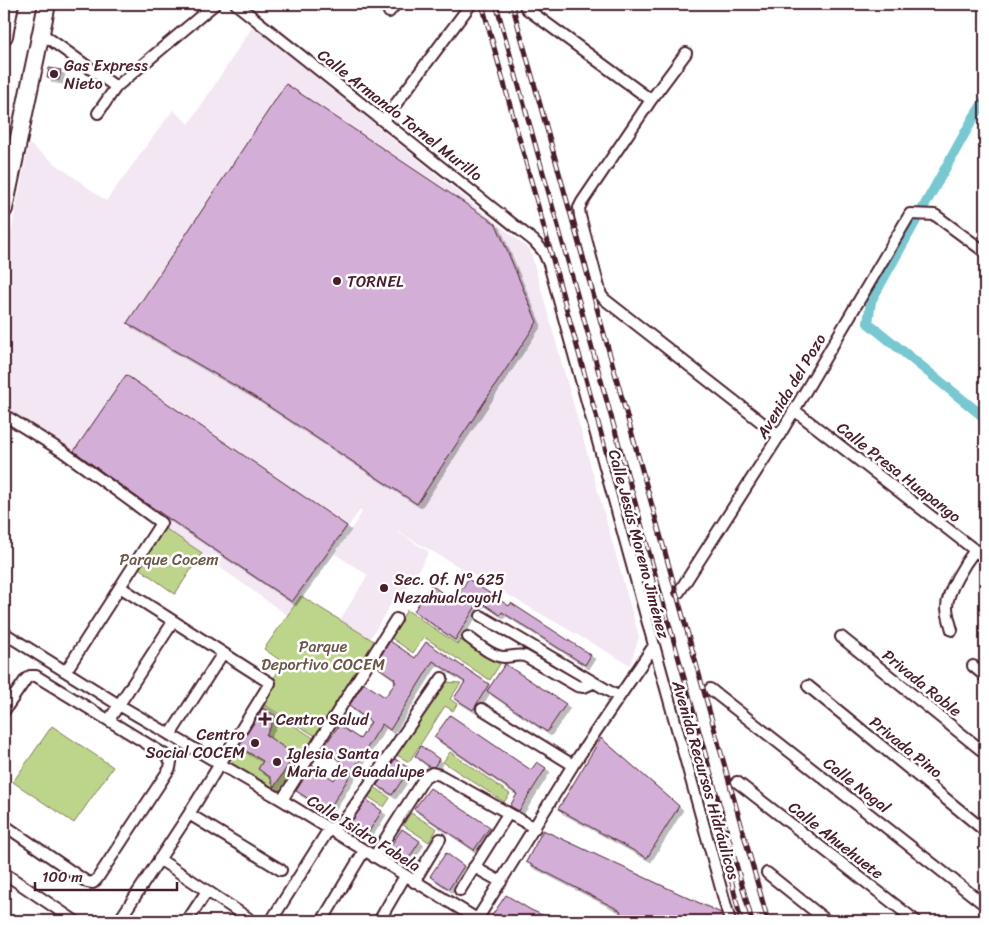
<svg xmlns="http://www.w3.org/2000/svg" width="989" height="925" viewBox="0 0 989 925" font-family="Sriracha,sans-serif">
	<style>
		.built { fill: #f2e7f3 }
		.green { fill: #bdd58b; stroke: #847a5b }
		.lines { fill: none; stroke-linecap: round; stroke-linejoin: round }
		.canal { stroke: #77c8d0; stroke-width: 10 }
		.building { fill: #d3aed7; stroke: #4a1f2b; filter: url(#shadow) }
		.street-casing { stroke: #4a1f2b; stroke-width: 14 }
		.primary-casing { stroke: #4a1f2b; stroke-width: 20 }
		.street { stroke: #fff; stroke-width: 10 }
		.primary { stroke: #fff; stroke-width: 16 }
		.rail-casing { stroke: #4a1f2b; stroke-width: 5 }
		.rail { stroke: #fff; stroke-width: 3; stroke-dasharray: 9; stroke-linecap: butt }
		.poi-dot { fill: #4a1f2b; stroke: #fff; stroke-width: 2 }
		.labels { text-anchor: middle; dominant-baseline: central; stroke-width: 5; stroke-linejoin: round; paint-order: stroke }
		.poi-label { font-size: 16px; fill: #4a1f2b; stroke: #fff; text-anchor: start }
		.street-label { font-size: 16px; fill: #4a1f2b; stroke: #fff }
		.park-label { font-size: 16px; fill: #6c5648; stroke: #fff }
	</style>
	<defs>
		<filter id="shadow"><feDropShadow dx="4" dy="4" stdDeviation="0" flood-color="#0004"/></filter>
	</defs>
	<rect width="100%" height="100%" fill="#fff"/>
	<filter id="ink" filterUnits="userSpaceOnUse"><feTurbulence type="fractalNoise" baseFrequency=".02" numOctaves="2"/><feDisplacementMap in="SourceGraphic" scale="10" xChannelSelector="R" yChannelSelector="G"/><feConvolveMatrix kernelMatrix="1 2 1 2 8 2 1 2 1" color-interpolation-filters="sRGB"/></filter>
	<g filter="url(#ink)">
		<path class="built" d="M253,26L530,250L639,637L630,665L390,527L429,552L398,604L392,602L370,639L340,620L368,575L335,554L362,512L360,510L287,615L71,462L4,422V269L29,144L106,201L173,110L189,124Z"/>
		<path class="green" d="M163,527L202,553L175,594L136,566Z
			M301,596L377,643L317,737L258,701L284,663L264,649Z
			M407,610L457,644L461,640L500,664L490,680L424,637L413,653L390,637Z
			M445,682L461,683L450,699L457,704L453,711L445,706L409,762L397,755Z
			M258,702L315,739L276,799L217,764Z
			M52,726L113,767L74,823L13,782Z
			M450,752L510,794L504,802L443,762Z
			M373,786L390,798L384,807L367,796Z
			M411,813L437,829L429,842L403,825Z"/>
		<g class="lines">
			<path class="canal" d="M985,100L974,117L871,301L868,323L985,418"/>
		</g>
		<path class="building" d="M49,68L61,70L59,80L47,78Z
			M286,84L496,224L537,322L417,504L253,396L127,323Z
			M126,375L347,526L292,602L134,495L74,451Z
			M468,579L509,606L511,603L591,655L585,665L502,612L500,615L481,602L476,606L455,640L414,611L431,585L454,601Z
			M390,641L415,658L426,642L489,684L473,710L454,698L465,682L433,661L390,730L382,724L328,811L296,791L312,765L334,780L344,764L323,748L339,725L360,739L371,722L349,706L364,683L385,697L396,682L394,681L395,679L375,665Z
			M505,664L566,704L547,732L487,691Z
			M263,708L276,716L266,735L295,755L274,787L270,777L258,769L263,761L239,747Z
			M450,715L531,770L537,762L546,768L519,811L510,806L517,794L434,737Z
			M601,738L679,806L647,858L558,809Z
			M421,746L439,759L434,767H430L415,756Z
			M395,759L410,769L392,795L377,785Z
			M430,788L490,827L474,850L414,809Z
			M367,800L382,811L366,836L348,824Z
			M402,829L420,841L405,864L387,851Z
			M543,830L721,913L723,921H616L621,911L526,862Z
			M446,853L464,866L449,889L430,876Z
			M506,895L531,910L556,921H488Z"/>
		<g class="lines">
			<defs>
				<path id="street" d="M236,4L534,241L543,251L549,264L730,921
					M524,4L527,9L651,100
					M389,12L396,4
					M41,33L116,87
					M686,53L651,100L582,202L579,208L580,216L601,295L604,299L779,436
					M98,113L116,87L215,4
					M383,121L471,4
					M794,410L985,558
					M4,415L62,451L161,523L66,671
					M679,592L779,436L910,214L935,215L985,252
					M481,616L619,697
					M952,630C950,623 947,614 947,607C947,591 965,563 975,550
					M4,633L119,705L282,800L477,919
					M468,637C478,644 492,657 504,657C512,657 517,654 525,656L577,686L584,687L593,683
					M841,637L985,753
					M973,666L985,676
					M808,686L985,831
					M710,689L985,905
					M482,709L573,765
					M4,711L26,679L30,676H36L167,756L171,762L170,768L97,879L93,883L87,882L4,825
					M109,720L173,622
					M170,735L223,653
					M737,782L916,921
					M282,800L396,619
					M189,814L281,870
					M374,857L425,777L432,773L440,775L535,828
					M159,859L248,918
					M474,867L501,882
					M4,873L75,921
					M767,873L827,921
					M414,882L440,839
					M460,890L508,814
					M119,921L189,814L270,683L120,587
					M187,921L207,891
					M271,921L329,829L338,825L349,814L442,678
					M322,921L364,851
					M379,921L405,876
					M476,921L573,765L653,647"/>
				<path id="primary" d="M4,36L10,4
					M4,209L47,4"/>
			</defs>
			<use href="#street" class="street-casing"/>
			<use href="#primary" class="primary-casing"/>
			<use href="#street" class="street"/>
			<use href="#primary" class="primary"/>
			<defs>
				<path id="rail" d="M482,4L632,545
					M496,4L752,921
					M512,4L768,921
					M719,828L741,921"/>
			</defs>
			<use href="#rail" class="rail-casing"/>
			<use href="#rail" class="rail"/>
		</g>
	</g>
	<g class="poi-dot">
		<circle cx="54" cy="74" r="5"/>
		<circle cx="337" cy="281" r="5"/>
		<circle cx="384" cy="588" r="5"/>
		<path d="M262.5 711.5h5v5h5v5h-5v5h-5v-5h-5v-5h5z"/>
		<circle cx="255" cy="743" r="5"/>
		<circle cx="277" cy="762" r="5"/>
	</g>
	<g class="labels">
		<g class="poi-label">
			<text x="64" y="65">Gas Express<tspan x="64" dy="18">Nieto</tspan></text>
			<text x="347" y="281">TORNEL</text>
			<text x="394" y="579">Sec. Of. N° 625<tspan x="394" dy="18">Nezahualcoyotl</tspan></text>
			<text x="276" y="719">Centro Salud</text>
			<text x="245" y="734" text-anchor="end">Centro<tspan x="245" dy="18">Social COCEM</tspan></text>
			<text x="287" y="753">Iglesia Santa<tspan x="287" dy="18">Maria de Guadalupe</tspan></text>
		</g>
		<g class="street-label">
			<text transform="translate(400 115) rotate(38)">Calle Armando Tornel Murillo</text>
			<text transform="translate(791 386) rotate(-59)">Avenida del Pozo</text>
			<text transform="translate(899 472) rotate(38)">Calle Presa Huapango</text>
			<text transform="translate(639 544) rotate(75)">Calle Jesús Moreno Jiménez</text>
			<text transform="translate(922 683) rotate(39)">Privada Roble</text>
			<text transform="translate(906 747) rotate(39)">Privada Pino</text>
			<text transform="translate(706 780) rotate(74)">Avenida Recursos Hidráulicos</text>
			<text transform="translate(857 785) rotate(38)">Calle Nogal</text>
			<text transform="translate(364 833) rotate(32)">Calle Isidro Fabela</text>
			<text transform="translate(836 840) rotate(38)">Calle Ahuehuete</text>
		</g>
		<g class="park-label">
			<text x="169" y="559">Parque Cocem</text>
			<text x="323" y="646">Parque<tspan x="323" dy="18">Deportivo COCEM</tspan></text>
		</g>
	</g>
	<rect width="989" height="925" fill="none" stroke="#fff" stroke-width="20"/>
	<rect x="10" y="10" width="969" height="905" fill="none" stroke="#4a1f2b" stroke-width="2" filter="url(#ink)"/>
	<path d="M35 882v8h142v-8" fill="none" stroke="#4a1f2b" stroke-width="2.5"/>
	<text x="42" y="882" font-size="15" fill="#4a1f2b" stroke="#ffffff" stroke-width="4" paint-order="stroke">100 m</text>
</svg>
